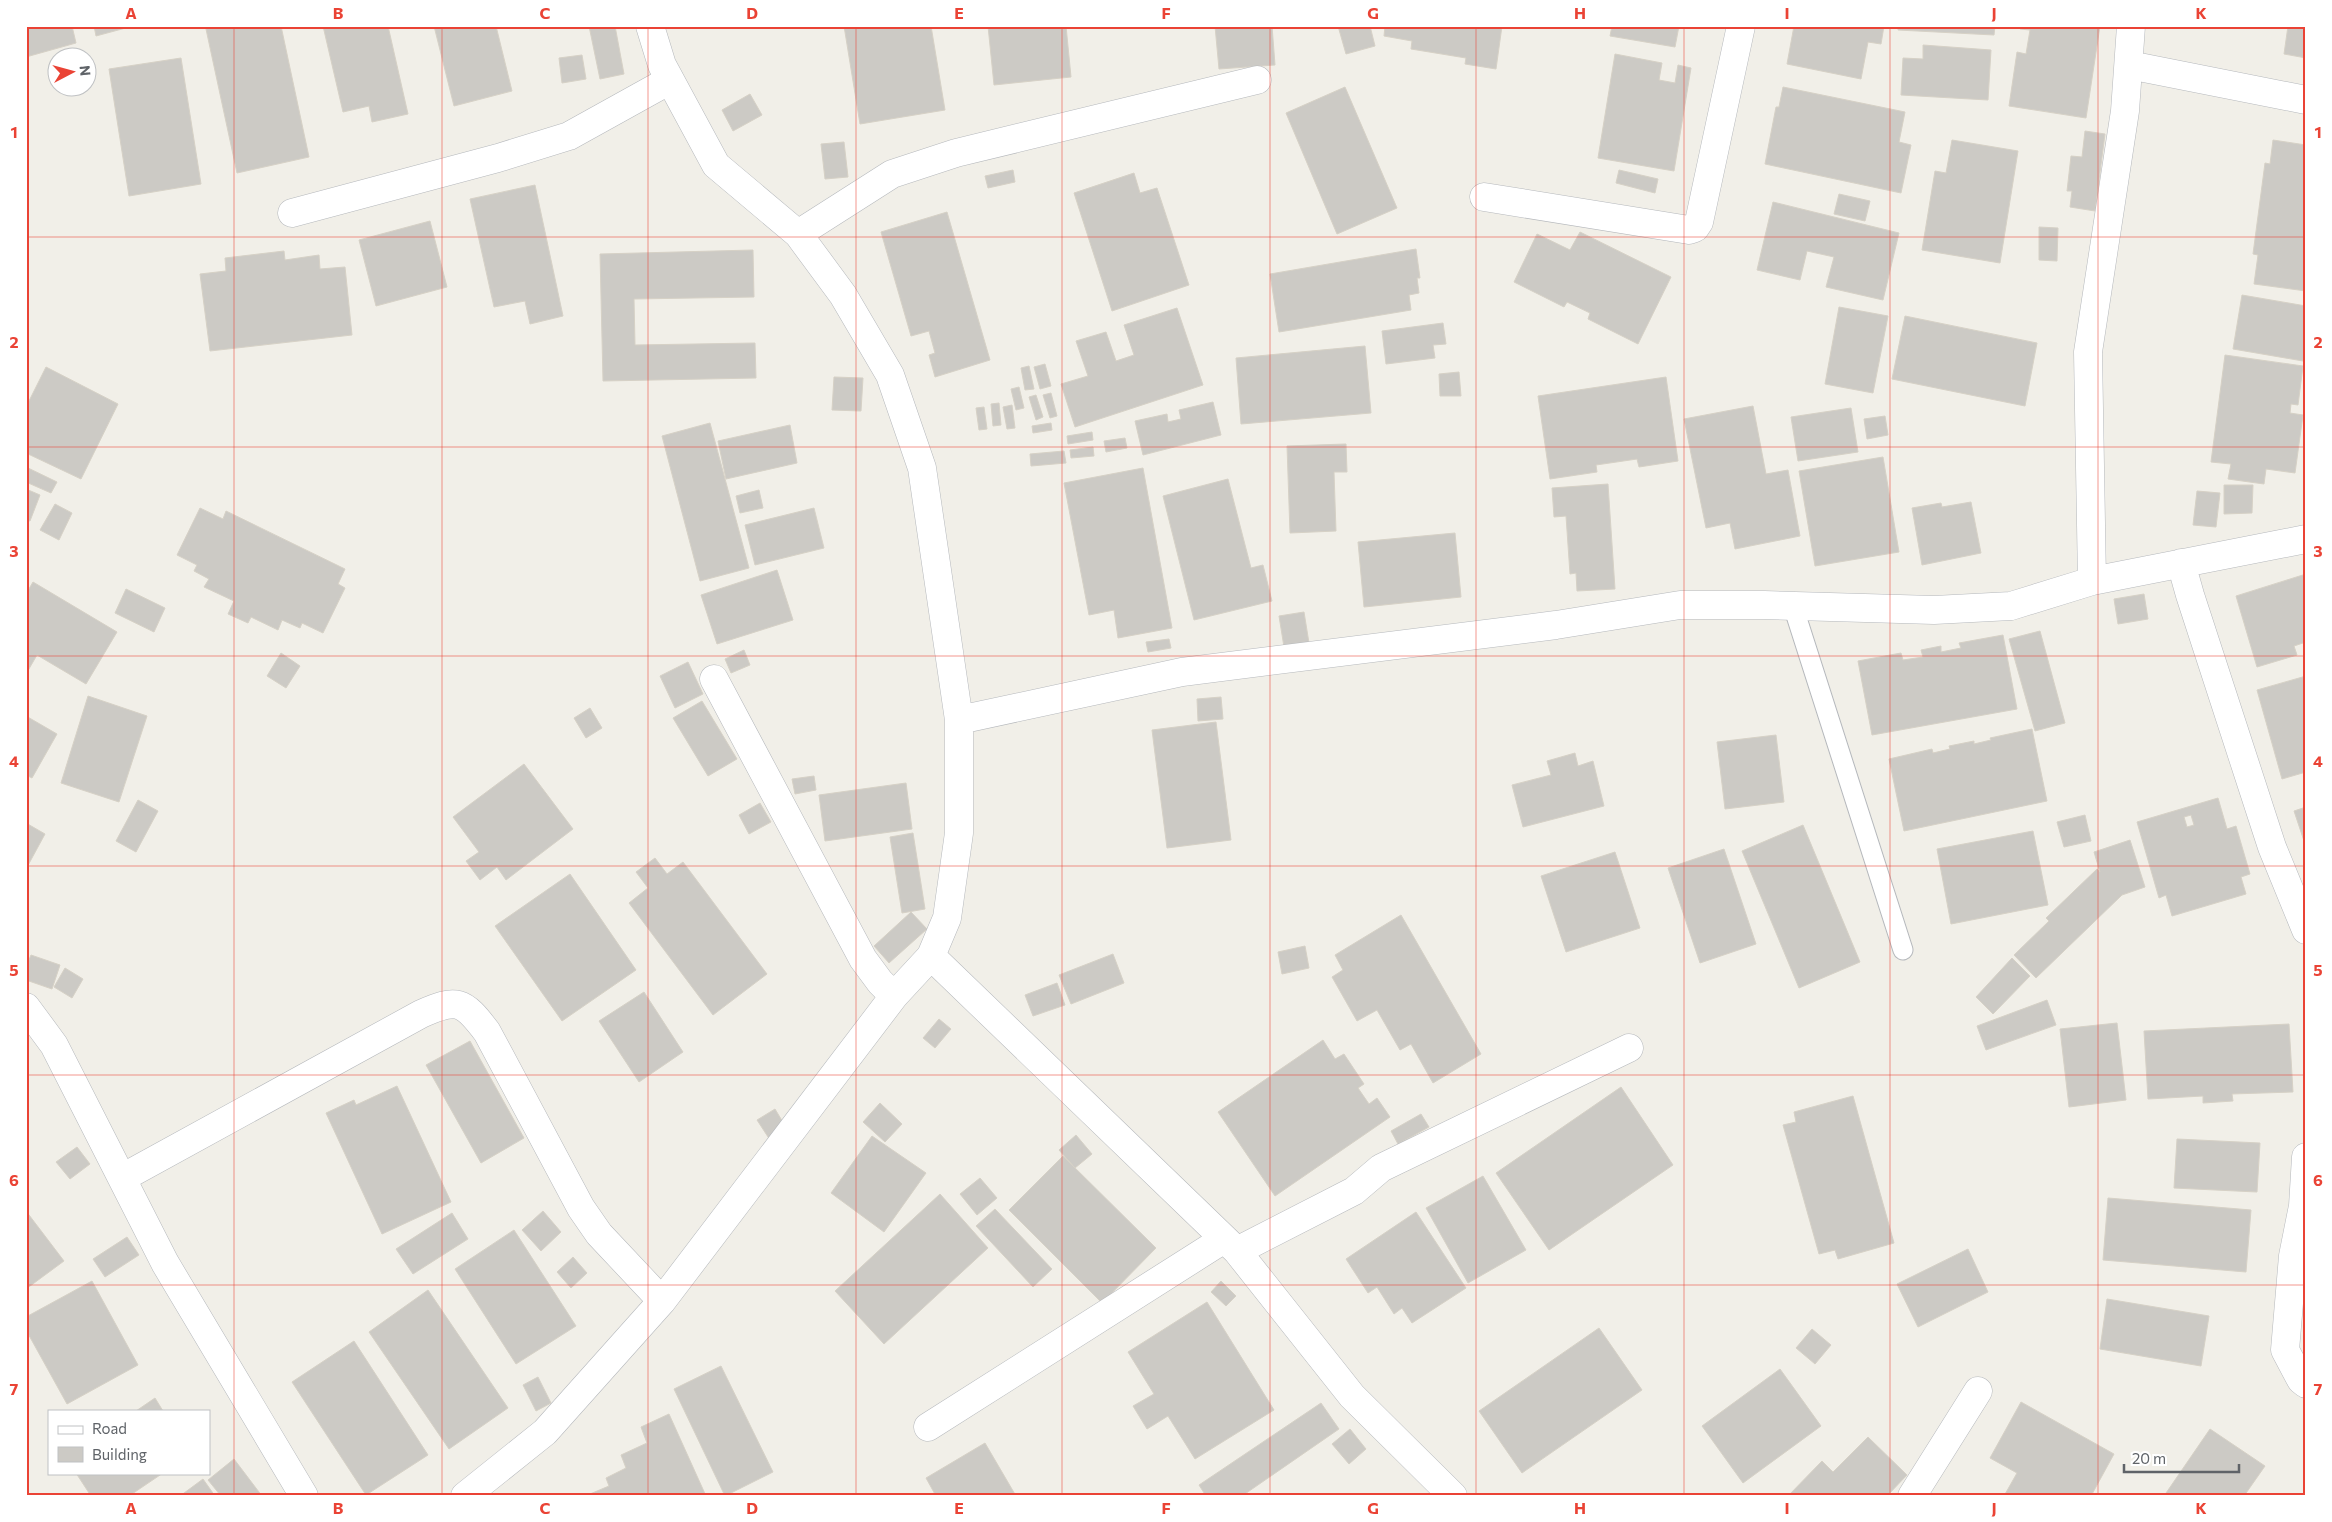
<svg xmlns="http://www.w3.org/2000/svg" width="2332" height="1522" viewBox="0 0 2332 1522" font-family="Commissioner,sans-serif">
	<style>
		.building { fill: #cccac5; stroke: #d6d1c6; fill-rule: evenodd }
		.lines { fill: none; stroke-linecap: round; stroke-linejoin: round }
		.service-casing { stroke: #b5b8bc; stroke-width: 21 }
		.minor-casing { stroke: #b5b8bc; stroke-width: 29 }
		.service { stroke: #fff; stroke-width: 19 }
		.minor { stroke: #fff; stroke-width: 28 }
		.grid { fill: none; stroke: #ea4335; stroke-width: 1; stroke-opacity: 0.55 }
		.neatline { fill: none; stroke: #ea4335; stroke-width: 2 }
		.grid-label { font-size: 16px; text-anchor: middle; font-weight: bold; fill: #ea4335 }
	</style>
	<rect width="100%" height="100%" fill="#f1efe8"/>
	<path class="building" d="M26,26H72L76,43L26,57Z
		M94,26H133L96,36Z
		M217,26H281L309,157L237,173L206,29Z
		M323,26H388L408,114L372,122L369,106L343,112Z
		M434,26H496L512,91L454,106Z
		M589,26H615L624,74L600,79Z
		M844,26H931L945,110L860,124Z
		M988,26H1066L1071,77L994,85Z
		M1215,26H1272L1275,65L1219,69Z
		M1338,26H1370L1375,46L1346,54Z
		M1385,26H1502L1496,69L1465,64L1466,58L1411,49L1412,41L1384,36Z
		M1612,26H1679L1675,47L1610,36Z
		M1794,26H1884L1881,44L1868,42L1861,79L1787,64Z
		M1898,26H1995L1994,35L1898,30Z
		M2021,26H2100L2086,118L2009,106L2017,52L2026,54L2030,30L2020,29Z
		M2288,26H2306V58L2284,54Z
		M1923,45L1991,50L1988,100L1901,95L1903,58L1923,59Z
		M1615,54L1662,63L1659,80L1675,83L1678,65L1691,68L1674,171L1598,158Z
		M582,55L586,79L562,83L559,58Z
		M181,58L201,184L129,196L109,69Z
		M1345,87L1397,208L1337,234L1286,113Z
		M1783,87L1905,112L1899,142L1911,145L1901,193L1765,164L1776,107H1779Z
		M750,94L762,115L733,131L722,110Z
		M2085,131L2105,134L2095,211L2070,207L2072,191H2067L2071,156L2082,157Z
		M1952,140L2018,151L2000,263L1922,250L1935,171L1946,173Z
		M2273,140L2306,145V291L2254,284L2258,255L2253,254L2265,163L2270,164Z
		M844,142L848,177L825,179L821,144Z
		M1013,170L1015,182L988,188L985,176Z
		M1619,170L1658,179L1655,193L1616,183Z
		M1134,173L1140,193L1157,188L1189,285L1112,311L1074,193Z
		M535,185L563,316L530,324L525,301L494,307L470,199Z
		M1839,194L1870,201L1865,221L1834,214Z
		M1773,202L1899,233L1883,300L1826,287L1834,257L1807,251L1800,280L1757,270Z
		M947,212L990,360L935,377L929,355L935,353L929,331L911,336L881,232Z
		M430,221L447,287L376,306L359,240Z
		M2039,227L2058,228L2057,261L2039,260Z
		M1580,232L1671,277L1638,344L1588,319L1590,313L1567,302L1564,307L1514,282L1537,234L1570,250Z
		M1416,249L1420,278H1417L1419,293L1409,295L1411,310L1279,332L1270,274Z
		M753,250L754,297L634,299L635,345L755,343L756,378L603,381L600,254Z
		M284,251L285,260L319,255L320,269L345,267L352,335L210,351L200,274L226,271L225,258Z
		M2242,295L2306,306V342L2303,361L2233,349Z
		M1839,307L1888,316L1873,393L1825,384Z
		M1177,308L1203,385L1075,427L1061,384L1088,376L1076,341L1106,332L1116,361L1134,355L1124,325Z
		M1905,316L2037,343L2025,406L1892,379Z
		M1443,323L1446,344L1433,345L1435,358L1386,364L1382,331Z
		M1365,346L1371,413L1241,424L1236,358Z
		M2225,355L2303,366L2298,405L2291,404L2290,413L2303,415L2295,473L2266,469L2264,484L2228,479L2231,464L2211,462Z
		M1045,364L1051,386L1040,389L1034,367Z
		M1029,366L1034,389L1025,390L1021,368Z
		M46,367L118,404L81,479L26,453V407Z
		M1459,372L1461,396H1440L1439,374Z
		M834,377L863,378L861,411L832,410Z
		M1666,377L1678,461L1639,467L1637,459L1596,465L1597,472L1550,479L1538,396Z
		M1019,387L1024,408L1016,410L1011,389Z
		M1051,393L1057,416L1050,418L1043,395Z
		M1036,395L1043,417L1036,420L1029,397Z
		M1213,402L1221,435L1143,455L1135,421L1167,414L1168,422L1181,419L1179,410Z
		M999,403L1001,425L993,426L991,404Z
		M1012,405L1015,428L1007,429L1003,407Z
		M1753,406L1766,474L1788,470L1800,536L1735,549L1730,523L1706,528L1684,419Z
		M984,407L987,429L979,430L976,408Z
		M1851,408L1858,452L1798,461L1791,417Z
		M1885,416L1888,435L1867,439L1864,419Z
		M710,423L749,568L700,581L662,436Z
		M1051,423L1052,430L1033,433L1032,426Z
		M790,425L797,463L726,479L718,441Z
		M1092,432L1093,440L1068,444L1067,436Z
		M1125,438L1127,448L1106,452L1104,441Z
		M1346,444L1347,472H1334L1336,531L1290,533L1287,446Z
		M1093,447L1094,456L1071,458L1070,450Z
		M1064,451L1066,463L1031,466L1030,454Z
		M1883,457L1899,552L1815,566L1799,471Z
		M26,467L57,482L51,493L26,482Z
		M1143,468L1172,628L1118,638L1114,610L1089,615L1064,483Z
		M1228,479L1251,568L1263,565L1272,601L1194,620L1163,496Z
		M1608,484L1615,589L1577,591L1576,573L1570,574L1566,516L1554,517L1552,488Z
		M2224,485H2253L2252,513L2224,514Z
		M26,489L40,495L30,521L26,520Z
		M759,490L763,508L740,513L736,496Z
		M2197,491L2220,493L2216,527L2193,525Z
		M1971,502L1981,553L1922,565L1912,508L1941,503L1942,507Z
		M55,504L72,513L59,540L40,530Z
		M200,508L223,519L226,511L345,569L338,584L345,588L323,633L302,623L300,628L282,620L278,630L251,617L248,623L228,614L234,601L204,587L209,579L194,571L197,565L177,555Z
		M814,508L824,548L755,565L745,525Z
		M1455,533L1461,597L1364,607L1358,542Z
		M777,570L793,620L717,644L701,595Z
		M2306,574V642L2294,646L2297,655L2257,667L2236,596Z
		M33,582L117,632L86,684L37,655L26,674V594Z
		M126,589L165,608L154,632L115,613Z
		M2144,594L2148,619L2118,624L2114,599Z
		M1304,612L1309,643L1284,647L1279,616Z
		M2040,631L2065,723L2035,731L2009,639Z
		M2003,635L2017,709L1872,735L1858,661L1901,653L1903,660L1923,657L1921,650L1941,646V652L1961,648L1959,643Z
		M1169,639L1171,648L1148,652L1146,642Z
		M744,650L750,665L731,673L725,659Z
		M281,653L300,666L286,688L267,676Z
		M688,662L703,694L675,708L660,676Z
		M2306,676V772L2282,779L2257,690Z
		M88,696L147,716L119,802L61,783Z
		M1221,697L1223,719L1198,721L1197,699Z
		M702,701L737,759L708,776L673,718Z
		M590,708L602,728L586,738L574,718Z
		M26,716L57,734L32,778L26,775Z
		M1216,722L1231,840L1167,848L1152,730Z
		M2032,729L2047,801L1904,831L1889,759L1932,749L1933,753L1950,749L1949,746L1974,741V744L1991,740L1990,738Z
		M1776,735L1784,802L1725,809L1717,742Z
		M1575,753L1578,766L1593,761L1604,806L1523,827L1512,785L1551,775L1547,761Z
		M524,764L573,829L506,880L497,867L480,880L466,861L479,852L453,817Z
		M814,776L816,790L795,794L792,779Z
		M906,783L912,829L825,841L819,795Z
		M2218,798L2227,829L2236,826L2250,874L2241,877L2246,894L2172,916L2166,895L2159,898L2137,822ZM2191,815L2194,825L2187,827L2184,817Z
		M138,800L158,811L136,852L116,841Z
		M760,803L771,822L749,834L739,815Z
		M2306,807V847L2294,811Z
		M2085,815L2091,841L2064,847L2057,822Z
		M26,823L45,834L26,869Z
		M1803,825L1860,962L1799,988L1742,851Z
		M2033,831L2048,905L1951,924L1937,849Z
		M913,833L925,909L902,913L890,837Z
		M2130,840L2145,887L2122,895L2036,978L2014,955L2049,921L2046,918L2097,869L2100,872L2094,852Z
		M1724,849L1756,944L1700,963L1668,868Z
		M1615,852L1640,928L1566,952L1541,876Z
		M655,858L667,874L683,862L767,974L713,1015L629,903L648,888L636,872Z
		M570,874L636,970L562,1021L495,926Z
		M911,912L927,929L889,963L874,946Z
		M1401,915L1481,1054L1433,1083L1411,1044L1400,1050L1377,1010L1357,1021L1332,977L1343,970L1335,955Z
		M1305,946L1309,968L1282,974L1278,952Z
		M1113,954L1124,983L1071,1004L1059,975Z
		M31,955L60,965L52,989L26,980V967Z
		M2012,958L2030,976L1993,1014L1976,997Z
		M65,968L83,979L72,998L54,987Z
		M1057,983L1065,1005L1033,1016L1025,995Z
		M644,992L683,1052L639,1082L599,1021Z
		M2047,1000L2056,1025L1986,1050L1977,1026Z
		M939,1019L951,1029L935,1048L923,1038Z
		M2117,1023L2126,1100L2069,1107L2060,1029Z
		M2289,1024L2293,1092L2232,1094L2233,1101L2203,1103V1096L2148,1099L2144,1031Z
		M1323,1040L1335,1059L1344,1054L1364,1084L1358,1088L1369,1104L1377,1098L1390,1117L1275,1196L1218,1112Z
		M470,1041L524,1138L481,1163L426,1065Z
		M397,1086L451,1202L382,1234L326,1113L354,1100L356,1105Z
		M1621,1087L1673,1165L1549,1250L1496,1173Z
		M1853,1096L1894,1243L1838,1259L1835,1250L1819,1254L1783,1125L1796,1122L1794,1112Z
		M880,1103L902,1124L885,1142L863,1122Z
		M775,1109L787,1129L770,1140L757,1120Z
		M1421,1114L1429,1127L1398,1144L1391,1131Z
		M1076,1135L1092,1154L1075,1168L1059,1150Z
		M872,1136L926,1173L884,1232L831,1193Z
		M2177,1139L2260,1143L2257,1192L2174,1188Z
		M77,1147L90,1164L70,1179L56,1162Z
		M1063,1156L1156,1248L1102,1303L1009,1210Z
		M1483,1176L1526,1250L1468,1283L1426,1208Z
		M980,1178L997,1198L977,1215L960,1194Z
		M940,1194L988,1248L884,1344L835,1291Z
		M2108,1198L2251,1210L2246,1272L2103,1260Z
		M995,1209L1052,1269L1033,1287L976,1226Z
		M26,1211L64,1261L26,1289Z
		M543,1211L561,1232L541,1251L522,1230Z
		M1416,1212L1466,1288L1412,1323L1402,1308L1394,1314L1377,1287L1368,1293L1346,1259Z
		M452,1213L468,1239L413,1274L396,1249Z
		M514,1230L576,1326L516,1364L455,1269Z
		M127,1237L139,1255L105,1277L93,1259Z
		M1968,1249L1988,1292L1918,1327L1897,1284Z
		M573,1257L587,1273L571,1288L557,1272Z
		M92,1281L138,1365L67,1404L26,1330V1317Z
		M1221,1281L1236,1296L1226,1306L1211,1292Z
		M428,1290L508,1408L449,1449L369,1332Z
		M2107,1299L2209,1316L2201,1366L2100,1349Z
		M1207,1302L1274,1410L1195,1459L1168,1416L1147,1429L1133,1406L1154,1394L1128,1352Z
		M1599,1328L1642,1390L1522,1473L1479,1411Z
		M1812,1329L1831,1345L1815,1364L1796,1348Z
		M354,1341L428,1455L366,1495L292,1382Z
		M721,1366L773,1472L725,1496L674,1389Z
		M1780,1369L1821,1426L1743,1483L1702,1426Z
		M538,1377L551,1403L536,1411L523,1385Z
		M155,1398L163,1411H136Z
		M2021,1402L2114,1454L2091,1496H2004L2017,1473L1990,1458Z
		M1321,1403L1339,1429L1242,1496H1206L1199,1485Z
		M669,1414L706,1496H591L590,1494L609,1486L606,1478L626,1468L621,1455L647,1443L641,1427Z
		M1350,1429L1366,1449L1349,1464L1332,1444Z
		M2210,1429L2265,1466L2244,1496H2164Z
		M1868,1437L1907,1475L1887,1496H1788L1822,1461L1833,1472Z
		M985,1443L1016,1496H936L926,1478Z
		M234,1459L262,1496H221L208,1480Z
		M76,1473H163L129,1496H91Z
		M203,1479L215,1496H180Z"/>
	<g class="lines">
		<defs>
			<path id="service" d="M1793,606L1903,950"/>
			<path id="minor" d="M2129,65L2306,100
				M1484,197L1689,230L1695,228L1699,222L1741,26
				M292,213L498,158L569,136L670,80
				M798,234L892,174L956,153L1257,80
				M2181,563L2190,595L2272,847L2306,930
				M2092,581L2088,352L2125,111L2131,26
				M714,679L863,959L880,982L894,996
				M959,720L1182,672L1556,625L1680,605H1764L1934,610L2011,606L2092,581L2306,539
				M931,956L1237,1251L1352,1396L1453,1496
				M26,1007L54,1045L165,1263L304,1496
				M2306,1157L2303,1206L2293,1256L2285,1350L2301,1380L2306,1384
				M122,1178L421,1014C457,998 463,1000 487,1032L581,1208L599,1234L662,1301
				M1237,1251L1354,1191L1381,1168L1629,1048
				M928,1427L1224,1239
				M465,1496L545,1432L662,1301L894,996L931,956L947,918L959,833V720L922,468L890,375L843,295L798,234L716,165L662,65L650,26
				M1912,1496L1978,1391"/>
		</defs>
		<use href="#service" class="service-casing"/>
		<use href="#minor" class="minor-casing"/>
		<use href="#service" class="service"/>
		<use href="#minor" class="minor"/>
	</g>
	<path class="grid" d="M234,26V1496M442,26V1496M648,26V1496M856,26V1496M1062,26V1496M1270,26V1496M1476,26V1496M1684,26V1496M1890,26V1496M2098,26V1496M26,237H2306M26,447H2306M26,656H2306M26,866H2306M26,1075H2306M26,1285H2306"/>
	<rect width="2332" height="1522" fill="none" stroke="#ffffff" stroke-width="55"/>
	<rect x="48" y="1410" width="162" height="65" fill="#ffffff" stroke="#bfc1c3"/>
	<rect x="58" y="1426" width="25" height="8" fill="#ffffff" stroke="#bfc1c3"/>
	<text x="92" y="1434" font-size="15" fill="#5f6368">Road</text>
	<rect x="58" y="1447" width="25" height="15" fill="#cccac5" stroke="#bfc1c3"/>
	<text x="92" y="1460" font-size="15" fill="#5f6368">Building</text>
	<g transform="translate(72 72) rotate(84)"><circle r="24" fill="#ffffff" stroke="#bfc1c3"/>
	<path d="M0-4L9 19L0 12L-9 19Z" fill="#ea4335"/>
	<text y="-8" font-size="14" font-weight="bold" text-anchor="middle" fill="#5f6368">N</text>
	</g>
	<path d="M2124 1464v8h115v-8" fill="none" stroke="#5f6368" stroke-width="2.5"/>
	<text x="2132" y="1464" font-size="15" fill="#5f6368" stroke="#ffffff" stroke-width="4" paint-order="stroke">20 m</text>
	<rect x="28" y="28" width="2276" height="1466" class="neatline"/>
	<g class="grid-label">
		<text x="131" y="19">A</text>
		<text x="338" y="19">B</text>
		<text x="545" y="19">C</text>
		<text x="752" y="19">D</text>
		<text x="959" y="19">E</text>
		<text x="1166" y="19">F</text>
		<text x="1373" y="19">G</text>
		<text x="1580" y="19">H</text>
		<text x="1787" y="19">I</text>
		<text x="1994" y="19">J</text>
		<text x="2201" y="19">K</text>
		<text x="14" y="138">1</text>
		<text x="2318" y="138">1</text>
		<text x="14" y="348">2</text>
		<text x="2318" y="348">2</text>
		<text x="14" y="557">3</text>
		<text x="2318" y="557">3</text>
		<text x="14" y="767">4</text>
		<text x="2318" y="767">4</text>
		<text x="14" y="976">5</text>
		<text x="2318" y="976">5</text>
		<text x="14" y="1186">6</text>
		<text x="2318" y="1186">6</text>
		<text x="14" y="1395">7</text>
		<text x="2318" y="1395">7</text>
		<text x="131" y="1514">A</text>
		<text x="338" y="1514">B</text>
		<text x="545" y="1514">C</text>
		<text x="752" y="1514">D</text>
		<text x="959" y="1514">E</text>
		<text x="1166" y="1514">F</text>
		<text x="1373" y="1514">G</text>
		<text x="1580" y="1514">H</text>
		<text x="1787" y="1514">I</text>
		<text x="1994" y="1514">J</text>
		<text x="2201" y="1514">K</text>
	</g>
</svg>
